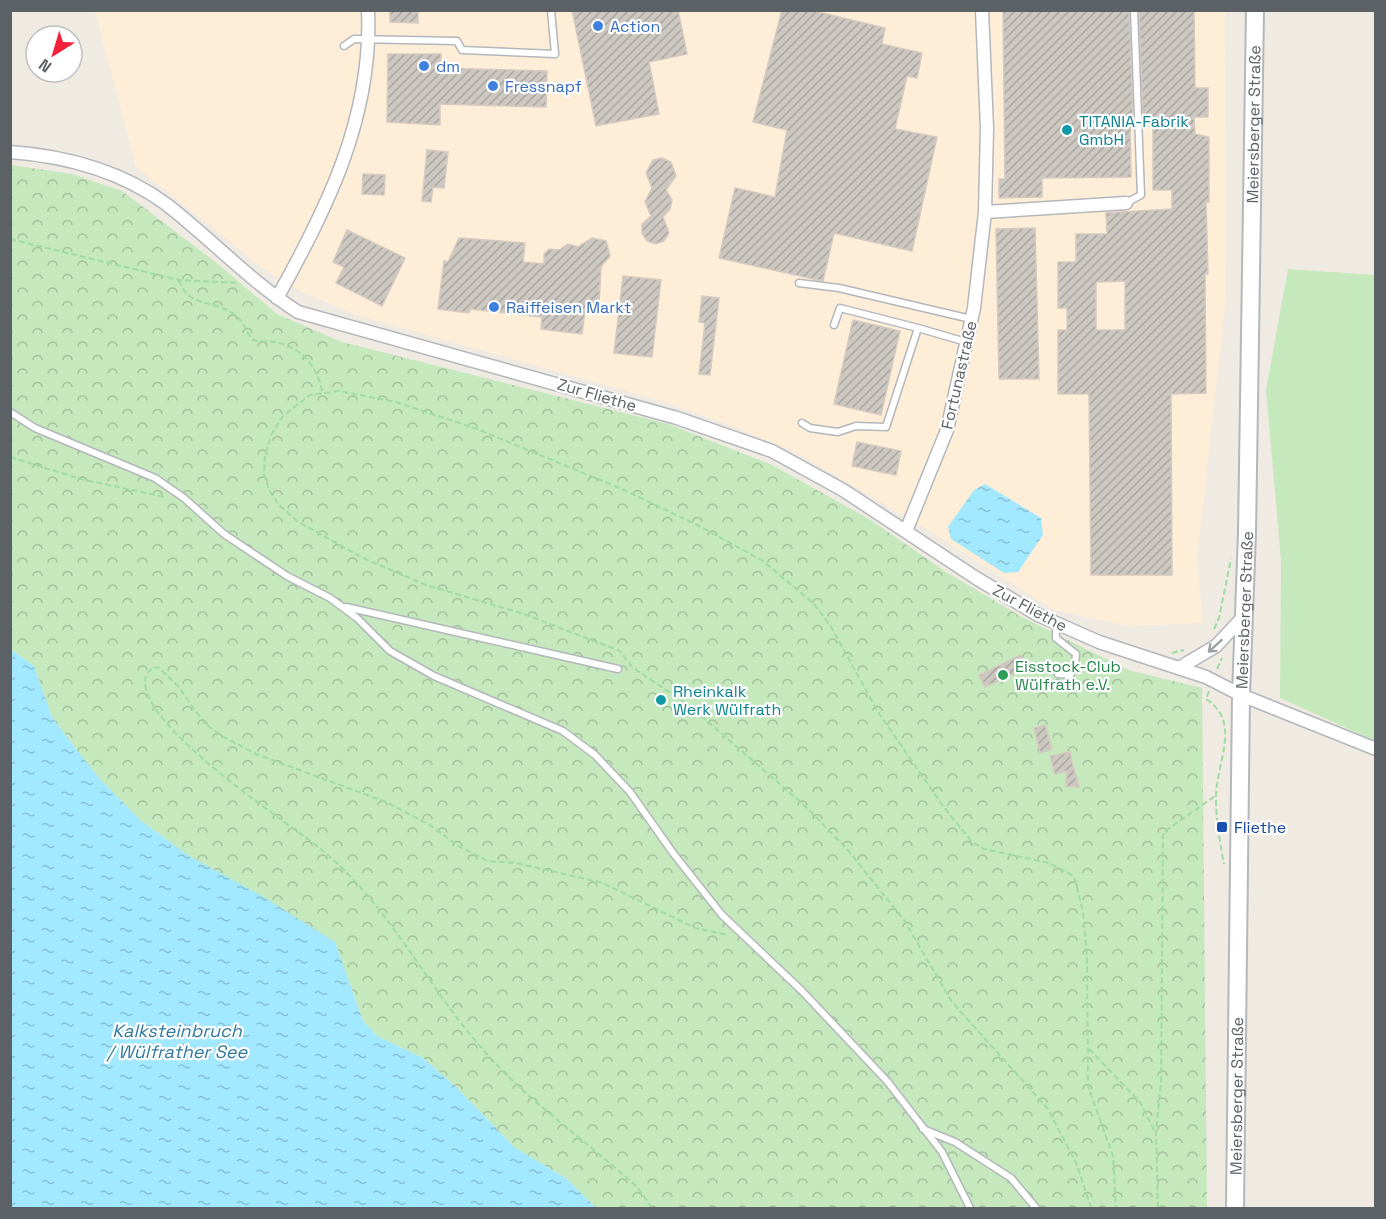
<svg xmlns="http://www.w3.org/2000/svg" width="1386" height="1219" viewBox="0 0 1386 1219" font-family="'Space Grotesk',sans-serif">
	<style>
		.commercial { fill: #ffeed7 }
		.green { fill: #c5e8bd }
		.forest { fill: url(#forest-crowns) }
		.water { fill: url(#water-ripples) }
		.building { fill: url(#building-hatch); stroke: #d4cac0; stroke-width: 1.5; fill-rule: evenodd }
		.lines { fill: none; stroke-linecap: round; stroke-linejoin: round }
		.service-casing { stroke: #b3b7bb; stroke-width: 9 }
		.minor-casing { stroke: #b3b7bb; stroke-width: 15 }
		.secondary-casing { stroke: #b2b8bb; stroke-width: 20 }
		.path { stroke: #9fdba3; stroke-width: 2; stroke-dasharray: 6 3; stroke-linecap: butt }
		.service { stroke: #fff; stroke-width: 6 }
		.minor { stroke: #fff; stroke-width: 12 }
		.secondary { stroke: #fff; stroke-width: 16 }
		.oneway { stroke: #9da0a2 }
		.shop-dot { fill: #3f7fe0; stroke: #fff; stroke-width: 2 }
		.culture-dot { fill: #0f9aa8; stroke: #fff; stroke-width: 2 }
		.leisure-dot { fill: #2e9e5b; stroke: #fff; stroke-width: 2 }
		.transit-dot { fill: #1a4fb4; stroke: #fff; stroke-width: 2 }
		.labels { text-anchor: middle; dominant-baseline: central; stroke-width: 4.5; stroke-linejoin: round; paint-order: stroke }
		.shop-label { font-size: 16px; fill: #366cbe; stroke: #fff; text-anchor: start }
		.culture-label { font-size: 16px; fill: #0d838f; stroke: #fff; text-anchor: start }
		.street-label { font-size: 16px; fill: #5b6164; stroke: #fff }
		.leisure-label { font-size: 16px; fill: #27864d; stroke: #fff; text-anchor: start }
		.transit-label { font-size: 16px; fill: #164399; stroke: #fff; text-anchor: start }
		.water-label { font-size: 18px; font-style: italic; fill: #317a9c; stroke: #fff }
	</style>
	<defs>
		<pattern id="forest-crowns" width="20" height="18" patternUnits="userSpaceOnUse" patternTransform="scale(1.5)"><rect width="20" height="18" fill="#c5e8bd"/><path d="M2 6a3 3 0 1 1 6 0M12 15a3 3 0 1 1 6 0" fill="none" stroke="#a3bf9d"/></pattern>
		<pattern id="water-ripples" width="26" height="14" patternUnits="userSpaceOnUse" patternTransform="scale(1.5)"><rect width="26" height="14" fill="#a2e8ff"/><path d="M2 4q2-2 4 0t4 0M15 11q2-2 4 0t4 0" fill="none" stroke="#87bfd2"/></pattern>
		<pattern id="building-hatch" width="6" height="6" patternUnits="userSpaceOnUse" patternTransform="scale(1.5)"><rect width="6" height="6" fill="#ccc7c1"/><path d="M-1 1l2-2M0 6l6-6M5 7l2-2" fill="none" stroke="#a9a5a0"/></pattern>
	</defs>
	<rect width="100%" height="100%" fill="#efeae2"/>
	<path class="commercial" d="M95,11H1225L1226,298L1197,560L1203,623L1128,626L1054,610L926,529L799,454L737,428L665,402L357,315L302,292L264,269L136,167Z"/>
	<path class="green" d="M1288,269L1375,275V741L1280,698L1281,560L1266,390Z"/>
	<path class="forest" d="M11,165L72,174L122,191L218,264L277,314L342,342L668,424L772,465L869,519L946,572L1020,616L1128,670L1202,688L1207,1208H596L567,1179L514,1147L457,1088L423,1058L377,1036L363,1021L335,942L189,856L140,820L98,778L72,744L52,717L34,666L11,649Z"/>
	<path class="water" d="M985,484L1041,518L1043,535L1018,572L1004,573L951,539L948,527L974,490Z
		M10,649L34,666L52,717L72,744L99,778L140,820L189,856L262,896L335,942L363,1021L377,1036L423,1058L457,1088L514,1147L567,1179L596,1208H11Z"/>
	<path class="building" d="M390,10H418V23L390,22Z
		M572,10H678L687,54L649,62L659,114L596,126Z
		M782,10H810L885,28L882,44L922,53L917,78L907,76L895,129L937,137L912,251L834,233L823,281L719,258L735,188L775,197L787,130L753,122Z
		M1003,10H1129L1133,117H1130L1131,177L1042,178V197L999,198V179H1005Z
		M1139,10H1194L1195,88H1208V117H1194L1195,134L1209,137V202H1206L1208,274H1205L1206,393L1171,394L1172,575H1091L1089,394H1058V330H1067V308H1058V262H1076V234H1107L1106,213L1172,209V190H1153V117H1143ZM1125,281V330H1096V282Z
		M388,54H441V68L547,71L546,107L440,104V125L387,122Z
		M427,150L448,152L444,188L433,187L431,202L422,201Z
		M662,158L671,162L676,176L666,190L672,200L670,209L663,217L669,233L664,241L655,244L647,241L642,233V224L651,216L645,202L652,188L646,173L653,160Z
		M363,174L385,175L384,195L362,194Z
		M1035,228L1039,379H999L996,229Z
		M347,230L405,258L382,306L336,283L344,267L333,262Z
		M459,238L525,243L523,262L544,264V254L549,249L559,250L568,244L578,247L592,238L606,241L610,256L601,267L599,304L595,308L585,310L582,334L541,329L542,317L470,309L469,313L438,309L444,261L448,262Z
		M623,276L661,280L652,357L614,353Z
		M702,296L719,298L710,375L699,374L705,323L699,322Z
		M853,320L900,331L881,415L834,404Z
		M857,442L901,451L896,475L852,466Z
		M1021,655L1027,668L985,687L979,675Z
		M1045,725L1052,749L1040,753L1034,728Z
		M1070,752L1073,766L1079,787L1066,786L1067,771L1055,774L1050,756Z"/>
	<g class="lines">
		<defs>
			<path id="service" d="M344,46L354,39L457,41L462,50L555,54L551,10
				M1126,203L1141,195L1134,10
				M799,283L839,288L971,319
				M834,325L840,308L918,328
				M10,412L35,428L155,478L184,498L224,534L287,576L330,598L357,618L390,651L434,676L563,731L595,755L630,792L673,853L722,915L802,991L887,1081L942,1152L970,1208
				M802,423L810,428L838,432L856,426L886,427L918,328L966,342
				M346,607L618,669
				M1056,623V638L1076,654L1075,666L1070,675L1058,674
				M923,1129L955,1142L1011,1178L1036,1208"/>
			<path id="minor" d="M10,152C65,156 121,171 166,204C211,239 250,281 298,312L677,418L772,451L843,490L976,578L1038,615L1099,642L1206,677L1241,695L1376,749
				M985,212L1126,203
				M277,298C327,209 373,116 368,10
				M906,531L947,430L974,308L985,212L987,128L982,10
				M1179,668L1216,646L1245,615"/>
			<g id="secondary">
				<path id="s1" d="M1235,1208L1241,695L1247,533L1255,10"/>
			</g>
		</defs>
		<use href="#service" class="service-casing"/>
		<use href="#minor" class="minor-casing"/>
		<use href="#secondary" class="secondary-casing"/>
		<path class="path" d="M10,239L179,280L239,283
			M179,280C187,306 209,300 229,311C246,321 243,329 253,340C261,342 268,341 276,342C302,348 317,366 322,391
			M10,457L81,479L165,497
			M1214,629L1219,618L1231,559
			M1172,653L1184,650
			M1217,669L1222,658
			M1209,691L1206,699C1243,723 1215,764 1216,799C1216,821 1220,843 1224,864
			M1089,1049L1140,1102L1154,1130
			M652,1208L638,1188C588,1142 530,1103 485,1052C424,984 387,899 313,843C276,815 147,729 145,683C144,676 149,672 153,667L159,668L178,686L204,723L222,736L256,754L386,802L430,825L460,847L488,861L516,863L603,883L695,928L728,935
			M1091,1208L1077,1165L1048,1109L952,1002L904,920L847,849L806,807L690,706L632,667L620,651L524,614L426,585L363,558L297,521L279,505L269,490L264,474L265,455L271,435L283,416L310,395L339,391L396,402L477,429L622,489L699,526L763,561L814,604L830,625L878,712L943,806L972,842L984,849L1049,863L1072,875L1075,880L1083,912L1087,958L1088,1086L1113,1156L1116,1208
			M1158,1208L1156,1132L1161,1081L1163,837L1164,832L1215,796"/>
		<use href="#service" class="service"/>
		<use href="#minor" class="minor"/>
		<use href="#secondary" class="secondary"/>
	</g>
	<defs><path id="oneway-shaft" d="M-6 0H5M1.5-3L5.5 0L1.5 3" fill="none" stroke-width="1.6" stroke-linecap="round" stroke-linejoin="round" transform="scale(1.5)"/></defs>
	<use class="oneway" href="#oneway-shaft" transform="translate(1215 646) rotate(138)"/>
	<g class="shop-dot">
		<circle cx="598" cy="26" r="6"/>
		<circle cx="424" cy="66" r="6"/>
		<circle cx="493" cy="86" r="6"/>
		<circle cx="494" cy="307" r="6"/>
	</g>
	<g class="culture-dot">
		<circle cx="1067" cy="130" r="6"/>
		<circle cx="661" cy="700" r="6"/>
	</g>
	<circle class="leisure-dot" cx="1003" cy="675" r="6"/>
	<rect class="transit-dot" x="1216" y="821" width="12" height="12" rx="3"/>
	<g class="labels">
		<g class="shop-label">
			<text x="610" y="26">Action</text>
			<text x="436" y="66">dm</text>
			<text x="505" y="86">Fressnapf</text>
			<text x="506" y="307">Raiffeisen Markt</text>
		</g>
		<g class="culture-label">
			<text x="1079" y="121">TITANIA-Fabrik<tspan x="1079" dy="18">GmbH</tspan></text>
			<text x="673" y="691">Rheinkalk<tspan x="673" dy="18">Werk Wülfrath</tspan></text>
		</g>
		<g class="street-label">
			<text stroke="none"><textPath href="#s1" startOffset="1084">Meiersberger Straße</textPath></text>
			<text transform="translate(959 375) rotate(-77)">Fortunastraße</text>
			<text transform="translate(597 395) rotate(16)">Zur Fliethe</text>
			<text transform="translate(1030 608) rotate(28)">Zur Fliethe</text>
			<text stroke="none"><textPath href="#s1" startOffset="598">Meiersberger Straße</textPath></text>
			<text stroke="none"><textPath href="#s1" startOffset="112">Meiersberger Straße</textPath></text>
		</g>
		<g class="leisure-label">
			<text x="1015" y="666">Eisstock-Club<tspan x="1015" dy="18">Wülfrath e.V.</tspan></text>
		</g>
		<g class="transit-label">
			<text x="1234" y="827">Fliethe</text>
		</g>
		<g class="water-label">
			<text x="177" y="1030">Kalksteinbruch<tspan x="177" dy="21">/ Wülfrather See</tspan></text>
		</g>
	</g>
	<rect width="1386" height="1219" fill="none" stroke="#5b6164" stroke-width="24"/>
	<g transform="translate(54 54) rotate(217)"><circle r="28" fill="#ffffff" stroke="#bdc0c1" stroke-width="1.5"/>
	<path d="M0-4.5L10 22L0 15L-10 22Z" fill="#f5213a"/>
	<text y="-9" font-size="16" font-weight="bold" text-anchor="middle" fill="#5b6164">N</text>
	</g>
</svg>
